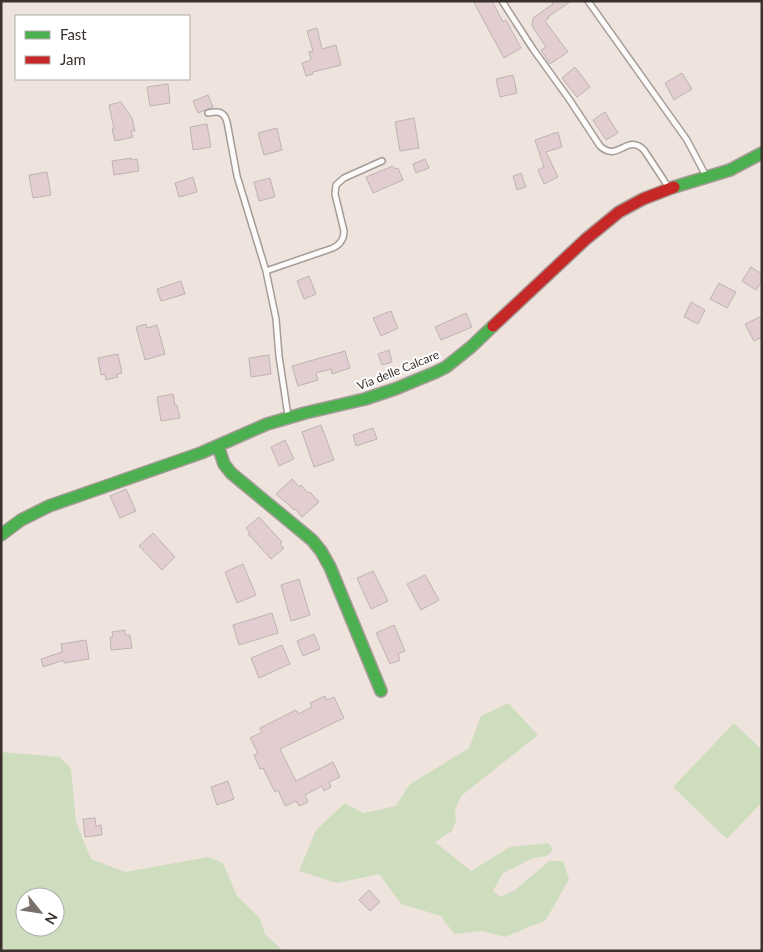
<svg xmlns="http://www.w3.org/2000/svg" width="763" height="952" viewBox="0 0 763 952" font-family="Lato,sans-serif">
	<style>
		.green { fill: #cfddbf; fill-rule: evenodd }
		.building { fill: #e2ced0; stroke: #beb4b3 }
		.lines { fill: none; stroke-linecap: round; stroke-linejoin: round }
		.lane-casing { stroke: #a59c97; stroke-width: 8 }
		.fast-casing { stroke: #a59c97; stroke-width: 14 }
		.jam-casing { stroke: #a59c97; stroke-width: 14 }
		.lane { stroke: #fdfbfa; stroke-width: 5 }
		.fast { stroke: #4caf50; stroke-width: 11 }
		.jam { stroke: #c62828; stroke-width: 11 }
		.labels { text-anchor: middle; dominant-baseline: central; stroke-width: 4; stroke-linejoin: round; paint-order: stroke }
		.street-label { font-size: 12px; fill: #3a312d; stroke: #fff }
	</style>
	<rect width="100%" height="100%" fill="#efe3dd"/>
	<path class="green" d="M508,703L538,735L461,796L455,810L456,821L452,831L435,842L471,871L510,847L549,843L553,850L547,856L533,858L503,873L493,891L500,897L514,891L549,861H563L569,879L546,920L505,937L482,931L454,934L441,916L401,904L379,874L337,883L299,871L316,830L345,803L363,813L396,806L409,785L469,748L481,716Z
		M734,723L762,750V802L727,839L673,787Z
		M1,752L60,757L71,769L76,822L91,859L125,872L208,857L223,863L237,896L260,918L265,934L283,951H1ZM25,897H55V927H25Z"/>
	<path class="building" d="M473,1H492L503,22L506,20L521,48L504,58Z
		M551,1H571L548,17L549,18L545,21L568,52L550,64L541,50L546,47L532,26L533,18L553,4Z
		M317,28L322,49L336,45L341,65L313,72V74L306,76L302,63L311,60L309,52L313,51L307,31Z
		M575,67L590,87L577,97L562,78Z
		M682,73L692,89L674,100L665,83Z
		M513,75L517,93L500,97L496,79Z
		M168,84L170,103L150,106L147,87Z
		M208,95L213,107L198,113L193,101Z
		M121,102L132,118L135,131H131L133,137L115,141L112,129H114L109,105Z
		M605,112L618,133L606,140L593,120Z
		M414,118L419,148L400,151L395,122Z
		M207,124L211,147L193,150L190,127Z
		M277,128L282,150L264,155L258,133Z
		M558,132L562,147L546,152L558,177L544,184L538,170L544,167L535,140Z
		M131,158V160L137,159L139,171L114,175L112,161Z
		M425,159L429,168L416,173L413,164Z
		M393,166L395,169L398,168L403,180L373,193L366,177Z
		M47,172L51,195L33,198L29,175Z
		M521,173L526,187L517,190L513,176Z
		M193,177L197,192L179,197L175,183Z
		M270,178L275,197L259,201L254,182Z
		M751,267L762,274V281L756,290L742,281Z
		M309,276L316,294L304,299L297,281Z
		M181,281L185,294L161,301L157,289Z
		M719,283L736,292L727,308L710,299Z
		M691,302L705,310L698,324L684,317Z
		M391,311L398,328L381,336L373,318Z
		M466,313L472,327L441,340L435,327Z
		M762,316V337L754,341L745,324Z
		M146,324L147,328L157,325L165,354L145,360L136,327Z
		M389,350L392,362L382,365L378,354Z
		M345,351L350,368L332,374L331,369L316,373L318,380L298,386L292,366Z
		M118,354L122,373L117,374L118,377L106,380L105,374L101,375L98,358Z
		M269,355L271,374L251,377L249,358Z
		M173,394L175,405H177L180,418L161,421L157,397Z
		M321,425L334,460L314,467L302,432Z
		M373,428L377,439L356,446L353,435Z
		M285,440L294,459L279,466L271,447Z
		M292,479L299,487L301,485L308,493L310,492L319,502L302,517L295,509L294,510L285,501V502L276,494Z
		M126,489L136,511L120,518L110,496Z
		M259,517L282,542L280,544L284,548L271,559L248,534L250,533L246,528Z
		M153,533L175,557L162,570L139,546Z
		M243,564L256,595L237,603L225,572Z
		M373,571L388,601L371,609L357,578Z
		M425,575L439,600L421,610L407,584Z
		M299,579L310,615L291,621L281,585Z
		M272,613L278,633L239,645L233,625Z
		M394,625L405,651L398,654L400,660L390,664L376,633Z
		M125,630V635H130L132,648L111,650L110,637H113L112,632Z
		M314,634L320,649L303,656L297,641Z
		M86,640L89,659L64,663V660L43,667L41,659L62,652L61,644Z
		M282,645L290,664L259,678L251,658Z
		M325,696L327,700L334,697L344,718L280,749L296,781L333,762L340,777L329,782L331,787L324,791L322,786L305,795L308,802L299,806L296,801L285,806L278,790L275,792L263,768L260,769L254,755L258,753L250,738L262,732L260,728L296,710L298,714L312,707L310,703Z
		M228,781L234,799L217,805L211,787Z
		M95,818L96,826L101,825L102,835L85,837L83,819Z
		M369,890L380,902L370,911L359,900Z"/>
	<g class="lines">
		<defs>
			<path id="lane" d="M502,1L533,49L569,99L600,146C618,163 627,133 644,150L669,188
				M588,1L687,140L706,176
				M208,113C218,111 224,111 227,122L237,176L266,271L276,319L279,356L288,416
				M266,271L333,248C341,244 344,239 344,231L335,194L336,185L344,178L382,161"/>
			<path id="fast" d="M674,187L730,170L762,153
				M218,446L224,464L231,473L312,540L321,551L330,567L381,691
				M1,535L21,520L49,506L201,453L267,424L305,413L365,399L395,389L436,372L446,367L471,347L493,326"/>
			<path id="jam" d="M493,326L586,239L619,212L643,199L674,187"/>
		</defs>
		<use href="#lane" class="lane-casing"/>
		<use href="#fast" class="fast-casing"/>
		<use href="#jam" class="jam-casing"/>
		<use href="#lane" class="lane"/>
		<use href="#fast" class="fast"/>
		<use href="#jam" class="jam"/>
	</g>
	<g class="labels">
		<g class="street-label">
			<text transform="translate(398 370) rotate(-22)">Via delle Calcare</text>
		</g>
	</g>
	<rect width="763" height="952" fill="none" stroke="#3a312d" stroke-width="5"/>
	<rect x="15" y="15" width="175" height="65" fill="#ffffff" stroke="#b0adab"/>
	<rect x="25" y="31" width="25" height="8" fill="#4caf50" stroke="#b0adab"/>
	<text x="60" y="40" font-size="15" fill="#3a312d">Fast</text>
	<rect x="25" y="56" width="25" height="8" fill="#c62828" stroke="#b0adab"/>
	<text x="60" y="65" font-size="15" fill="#3a312d">Jam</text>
	<g transform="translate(40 912) rotate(120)"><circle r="24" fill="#ffffff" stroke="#b0adab"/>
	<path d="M0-4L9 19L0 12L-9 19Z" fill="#796f6b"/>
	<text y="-8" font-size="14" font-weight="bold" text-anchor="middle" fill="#3a312d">N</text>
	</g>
</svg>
